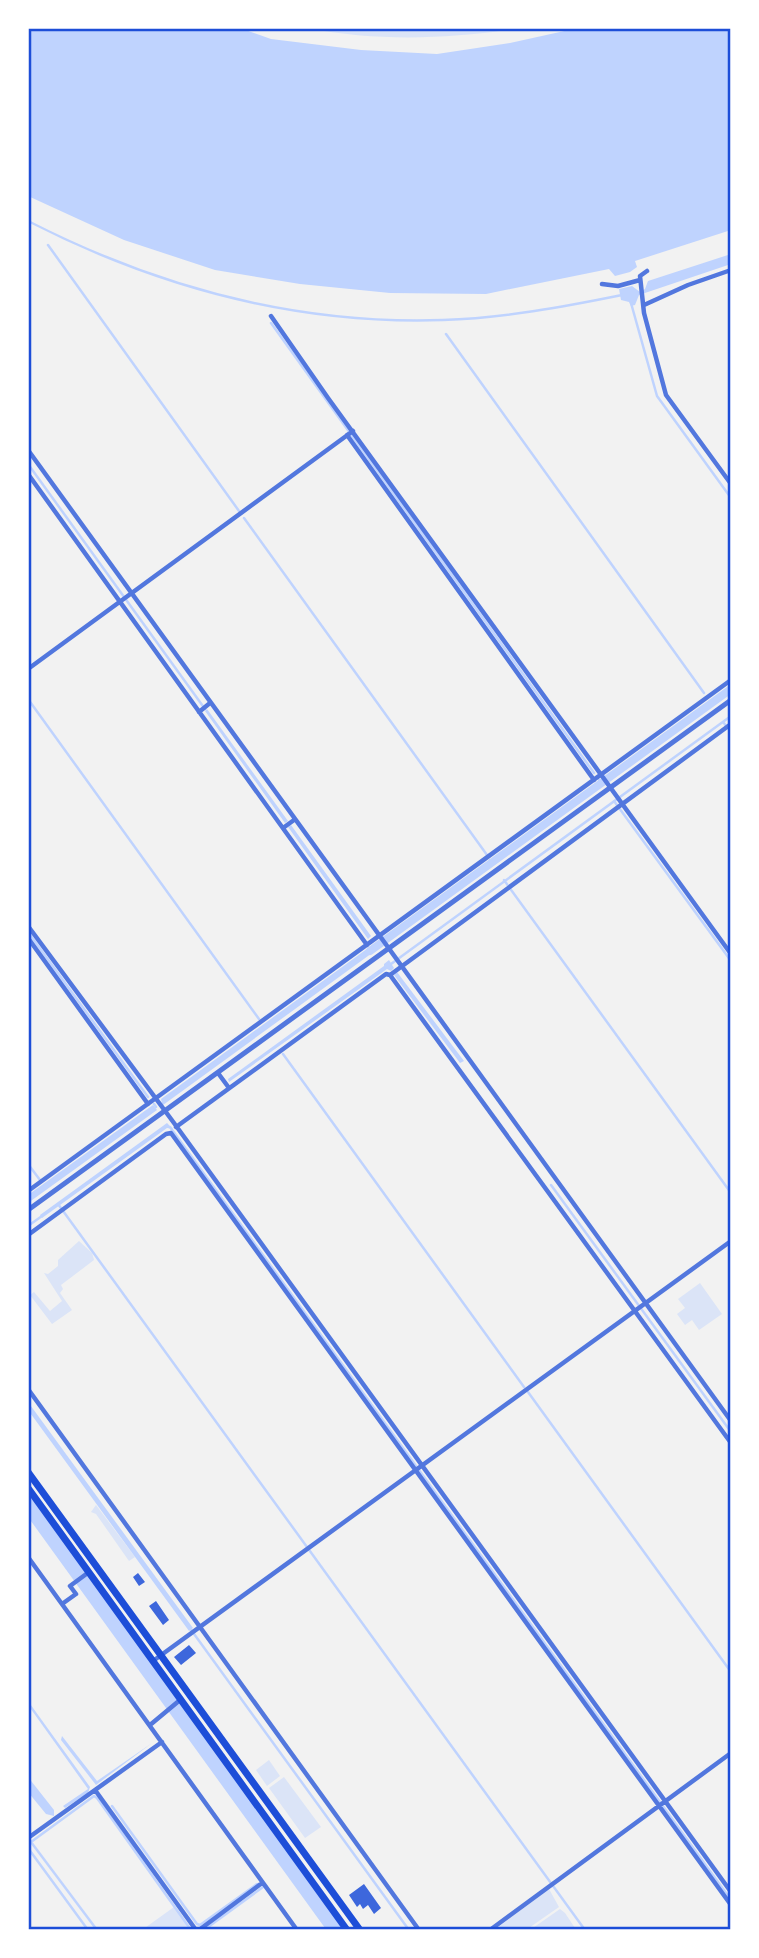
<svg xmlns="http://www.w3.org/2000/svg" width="759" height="1958" viewBox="0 0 759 1958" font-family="'Libre Baskerville',serif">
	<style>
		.green { fill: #dbe4f7 }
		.water { fill: #bfd3fe }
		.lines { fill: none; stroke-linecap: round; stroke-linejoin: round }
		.stream { stroke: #bfd3fe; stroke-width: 2.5 }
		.canal { stroke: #bfd3fe; stroke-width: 8 }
		.river { stroke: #bfd3fe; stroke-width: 14 }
		.building { fill: #3d67dc }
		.minor { stroke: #5277de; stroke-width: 4.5 }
		.tertiary { stroke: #5277de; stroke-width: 5 }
		.trunk { stroke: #1d4ed8; stroke-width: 7 }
		.neatline { fill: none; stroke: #1d4ed8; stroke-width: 2.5 }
	</style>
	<rect width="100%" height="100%" fill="#f2f2f2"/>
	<path class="green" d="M306,28H523C448,39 381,42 306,28Z
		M79,1241L92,1253L94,1260L61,1285L63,1289L60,1293L72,1310L52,1324L30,1295L34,1292L50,1311L62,1301L44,1273L48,1274L58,1266V1260Z
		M700,1283L722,1314L699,1330L692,1320L685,1325L677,1314L685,1308L678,1299Z
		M96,1505L135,1557L129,1561L96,1514L91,1512Z
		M269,1760L280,1776L267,1786L256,1770Z
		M284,1777L321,1827L305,1838L269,1788Z
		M549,1889L559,1907L526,1930H498L497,1928Z
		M174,1907L190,1930H142Z
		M560,1909L565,1913L575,1928L530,1930Z"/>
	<path class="water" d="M28,28H240L271,39L361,50L437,54L510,43L578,28H731V230L635,261L637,267L630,272L615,276L609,269L486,294L390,293L300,284L215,270L124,240L28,196Z
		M731,254V264L639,295L635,305L631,306L629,302L621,300L619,289L632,286L640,292L645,289L648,281Z
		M207,709L288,821L285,823L205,711Z
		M291,825L371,936L368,939L288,827Z
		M375,943L379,948L163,1105L162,1104L161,1099Z
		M389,960L394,968L391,971L387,969L229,1082L228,1079L384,966V964Z
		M397,972L464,1061L460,1063L394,975Z
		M153,1105L157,1110L28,1203V1195Z
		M167,1123L173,1129L167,1128L42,1218L40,1215Z
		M28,1402L193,1628L189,1631L28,1410Z
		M28,1701L90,1787L88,1793L65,1808L63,1806L88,1789L28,1705Z
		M62,1736L97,1781L152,1743L96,1785L61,1740Z
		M28,1777L54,1810V1816L46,1814L28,1792Z"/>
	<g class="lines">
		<path class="stream" d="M28,221C157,287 297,325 443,320C503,318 563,307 622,295
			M48,245L239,511
			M631,303L657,396L731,498
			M271,323L594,773
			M446,334L704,693
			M28,464L205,709
			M244,518L487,855
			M28,699L259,1019
			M710,701L712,703
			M723,722L731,732
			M599,780L601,784
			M614,801L731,961
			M490,860L492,862
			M504,880L731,1193
			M28,932L148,1097
			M391,964L731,716
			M283,1054L524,1387
			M154,1104L156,1107
			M170,1127L731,1900
			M28,1164L40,1180
			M551,1185L731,1432
			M58,1204L585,1930
			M28,1226L42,1216
			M528,1392L731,1672
			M189,1627L409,1930
			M112,1806L197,1924L200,1925L257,1884
			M28,1848L88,1930
			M97,1930L31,1842L94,1796L97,1798L191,1930
			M204,1930L263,1887"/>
		<path class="canal" d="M370,951L731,689"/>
		<path class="river" d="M28,1505L335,1930"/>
	</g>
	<path class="building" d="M138,1573L145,1582L139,1586L133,1577Z
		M156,1601L169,1620L163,1625L149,1606Z
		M189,1645L196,1653L181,1665L174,1657Z
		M364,1884L381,1908L374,1914L368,1905L363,1909L360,1904L357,1907L349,1895Z"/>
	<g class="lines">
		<path class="minor" d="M647,271L640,276L644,313L666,395L731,484
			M602,284L618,286L640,280
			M644,305L688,285L731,270
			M271,316L328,398L731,954
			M347,435L594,780
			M28,450L731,1421
			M28,474L367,945
			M28,669L353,431
			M199,712L210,703
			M283,828L294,820
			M28,926L174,1123L731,1892
			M28,938L148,1104
			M390,975L731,724
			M218,1073L229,1088
			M176,1127L386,974L390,975L731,1443
			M28,1191L731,680
			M28,1235L166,1134L171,1133L731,1905
			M28,1389L419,1930
			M28,1557L297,1930
			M62,1604L76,1594L70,1586L89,1572
			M153,1661L731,1241
			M150,1725L180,1700
			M95,1790L196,1930
			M28,1838L162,1742
			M199,1930L262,1883
			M490,1930L731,1753"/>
		<path class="tertiary" d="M28,1210L731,700"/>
		<path class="trunk" d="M28,1472L360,1930
			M28,1488L347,1930"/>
	</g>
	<rect width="759" height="1958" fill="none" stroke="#ffffff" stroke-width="60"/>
	<rect x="30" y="30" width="699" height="1898" class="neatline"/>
</svg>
